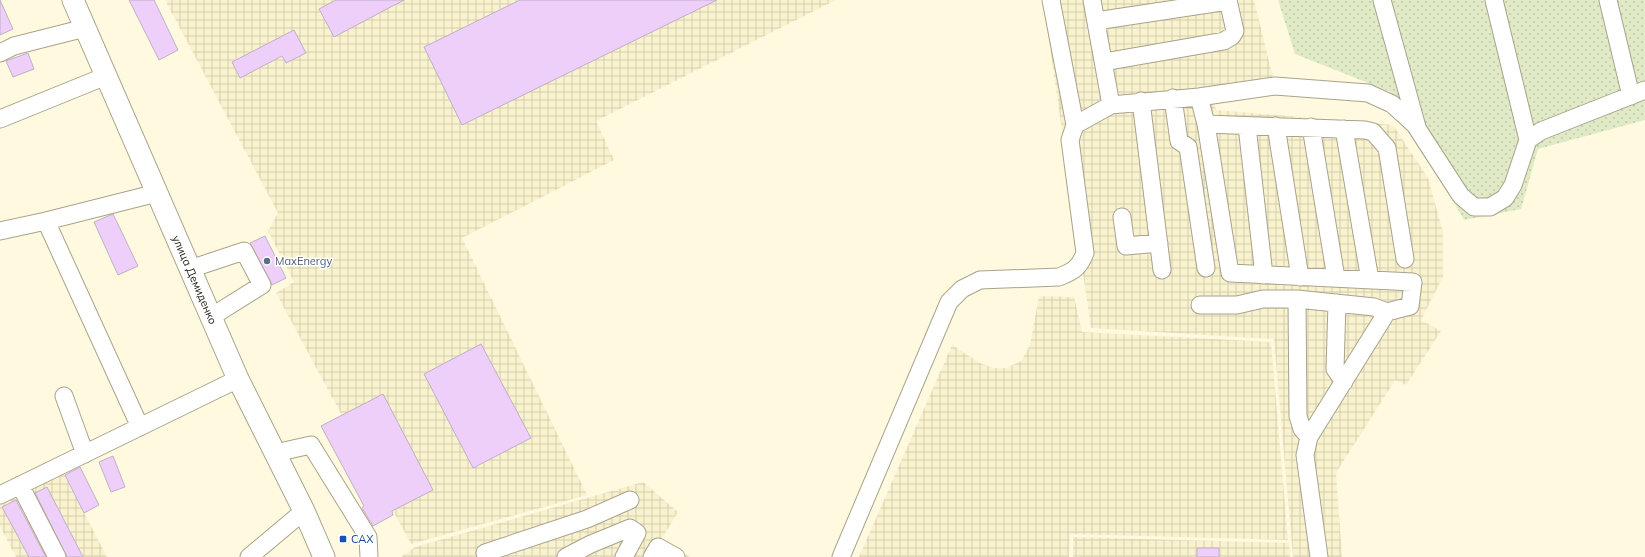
<svg xmlns="http://www.w3.org/2000/svg" width="1645" height="557" viewBox="0 0 1645 557" font-family="Mulish,sans-serif">
	<style>
		.industrial { fill: url(#industrial-grid) }
		.grass { fill: url(#grass-dots) }
		.building { fill: #edcff9; stroke: #c0b0c6 }
		.lines { fill: none; stroke-linecap: round; stroke-linejoin: round }
		.minor-casing { stroke: #a8a38a; stroke-width: 19 }
		.major-casing { stroke: #a8a38a; stroke-width: 23 }
		.minor { stroke: #fff; stroke-width: 17 }
		.major { stroke: #fff; stroke-width: 21 }
		.service-dot { fill: #5c6f8a; stroke: #fff; stroke-width: 1.5 }
		.transit-dot { fill: #1a4fb4; stroke: #fff; stroke-width: 1.5 }
		.labels { text-anchor: middle; dominant-baseline: central; stroke-width: 3; stroke-linejoin: round; paint-order: stroke }
		.service-label { font-size: 11px; fill: #4e5e75; stroke: #fff; text-anchor: start }
		.street-label { font-size: 11px; fill: #141209; stroke: #fff }
		.transit-label { font-size: 11px; fill: #164399; stroke: #fff; text-anchor: start }
	</style>
	<defs>
		<pattern id="industrial-grid" width="8" height="8" patternUnits="userSpaceOnUse"><rect width="8" height="8" fill="#f9f2cf"/><path d="M0 4h8M4 0v8" fill="none" stroke="#d5ceb0"/></pattern>
		<pattern id="grass-dots" width="8" height="8" patternUnits="userSpaceOnUse"><rect width="8" height="8" fill="#e0eac6"/><path d="M2 2h.1M6 6h.1" fill="none" stroke="#bfc8a9" stroke-width="1.8" stroke-linecap="round"/></pattern>
	</defs>
	<rect width="100%" height="100%" fill="#fffadf"/>
	<path class="industrial" d="M165,0H836L596,121L614,160L462,238L587,495L411,544L276,293L294,282L268,231L278,213Z
		M1043,0H1254L1273,78L1211,89L1216,110L1393,125L1428,178L1443,232V277L1421,320L1441,331L1406,385L1395,380L1336,473L1342,557H1293L1274,339L1091,328Z
		M1039,296L1074,297L1082,332L1271,342L1288,540L1070,534L1069,557H859L952,345L980,363L994,368H1006L1021,361L1030,345Z
		M63,472L107,557H16L0,526V504Z
		M643,482L678,512L661,540L690,557H401L415,547Z
		M1073,537L1289,543L1290,557H1073Z"/>
	<path class="grass" d="M1278,0H1645V120L1538,149L1521,209L1464,220L1391,92L1295,54Z"/>
	<path class="building" d="M0,0L13,29L0,35Z
		M129,0H154L178,50L159,60Z
		M336,0H404L334,37L319,9Z
		M520,0H717L462,125L424,47Z
		M294,30L306,53L286,63L282,56L240,78L232,62Z
		M28,53L34,69L13,77L6,61Z
		M113,214L138,266L118,275L94,222Z
		M265,236L286,278L272,285L250,243Z
		M481,344L531,438L473,468L424,374Z
		M383,394L433,490L392,511L393,515L373,526L362,508L364,506L321,426Z
		M113,456L125,487L111,492L99,462Z
		M80,467L99,505L84,513L65,475Z
		M47,487L83,557H67L35,493Z
		M16,500L17,502L46,557H29L2,507Z
		M1197,548H1219V557H1197Z"/>
	<g class="lines">
		<defs>
			<path id="minor" d="M1051,0L1075,125
				M1092,0L1111,105
				M1382,0L1417,127
				M1494,0L1528,140
				M1608,0L1631,96
				M1096,21L1228,1
				M0,53L14,46L85,28
				M1104,62L1224,41L1232,36L1235,31L1228,0
				M1199,97L1275,86L1368,93L1392,104L1415,125L1461,196L1474,207H1490L1505,198L1513,185L1528,140L1541,131L1645,90
				M1173,98L1179,141L1188,147L1206,268
				M1141,101L1162,270
				M0,119L106,76
				M1206,124L1365,130L1373,132L1387,148L1405,259
				M1247,126L1264,275
				M1276,126L1300,277
				M1311,127L1336,278
				M1344,129L1370,280
				M1122,217L1126,246L1159,243
				M46,221L140,427
				M0,231L46,221L157,193
				M190,269L244,251L262,285L211,317
				M1297,299L1298,416L1302,429L1309,437
				M1337,303L1335,369L1344,382
				M1200,305H1237L1263,299H1297L1374,307L1387,312
				M64,396L85,454
				M275,453L311,445L368,537L369,557
				M20,485L57,557
				M0,495L238,379
				M249,557L304,511
				M487,557L485,553L587,519L630,500
				M566,557L591,544L630,528L637,533L624,557
				M652,557L658,547L676,557
				M841,557L949,302L962,289L980,280L1059,277C1074,271 1079,268 1085,253L1070,140L1075,125L1111,105L1199,97L1206,124L1230,273L1413,282L1410,306L1387,312L1309,437L1305,455L1319,557"/>
			<g id="major">
				<path id="s1" d="M73,0L238,379L304,511L324,557"/>
			</g>
		</defs>
		<use href="#minor" class="minor-casing"/>
		<use href="#major" class="major-casing"/>
		<use href="#minor" class="minor"/>
		<use href="#major" class="major"/>
	</g>
	<circle class="service-dot" cx="267" cy="261" r="4"/>
	<rect class="transit-dot" x="339" y="535" width="8" height="8" rx="2"/>
	<g class="labels">
		<g class="service-label">
			<text x="275" y="261">MaxEnergy</text>
		</g>
		<g class="street-label">
			<text stroke="none"><textPath href="#s1" startOffset="305">улица Демиденко</textPath></text>
		</g>
		<g class="transit-label">
			<text x="351" y="539">САХ</text>
		</g>
	</g>
</svg>
